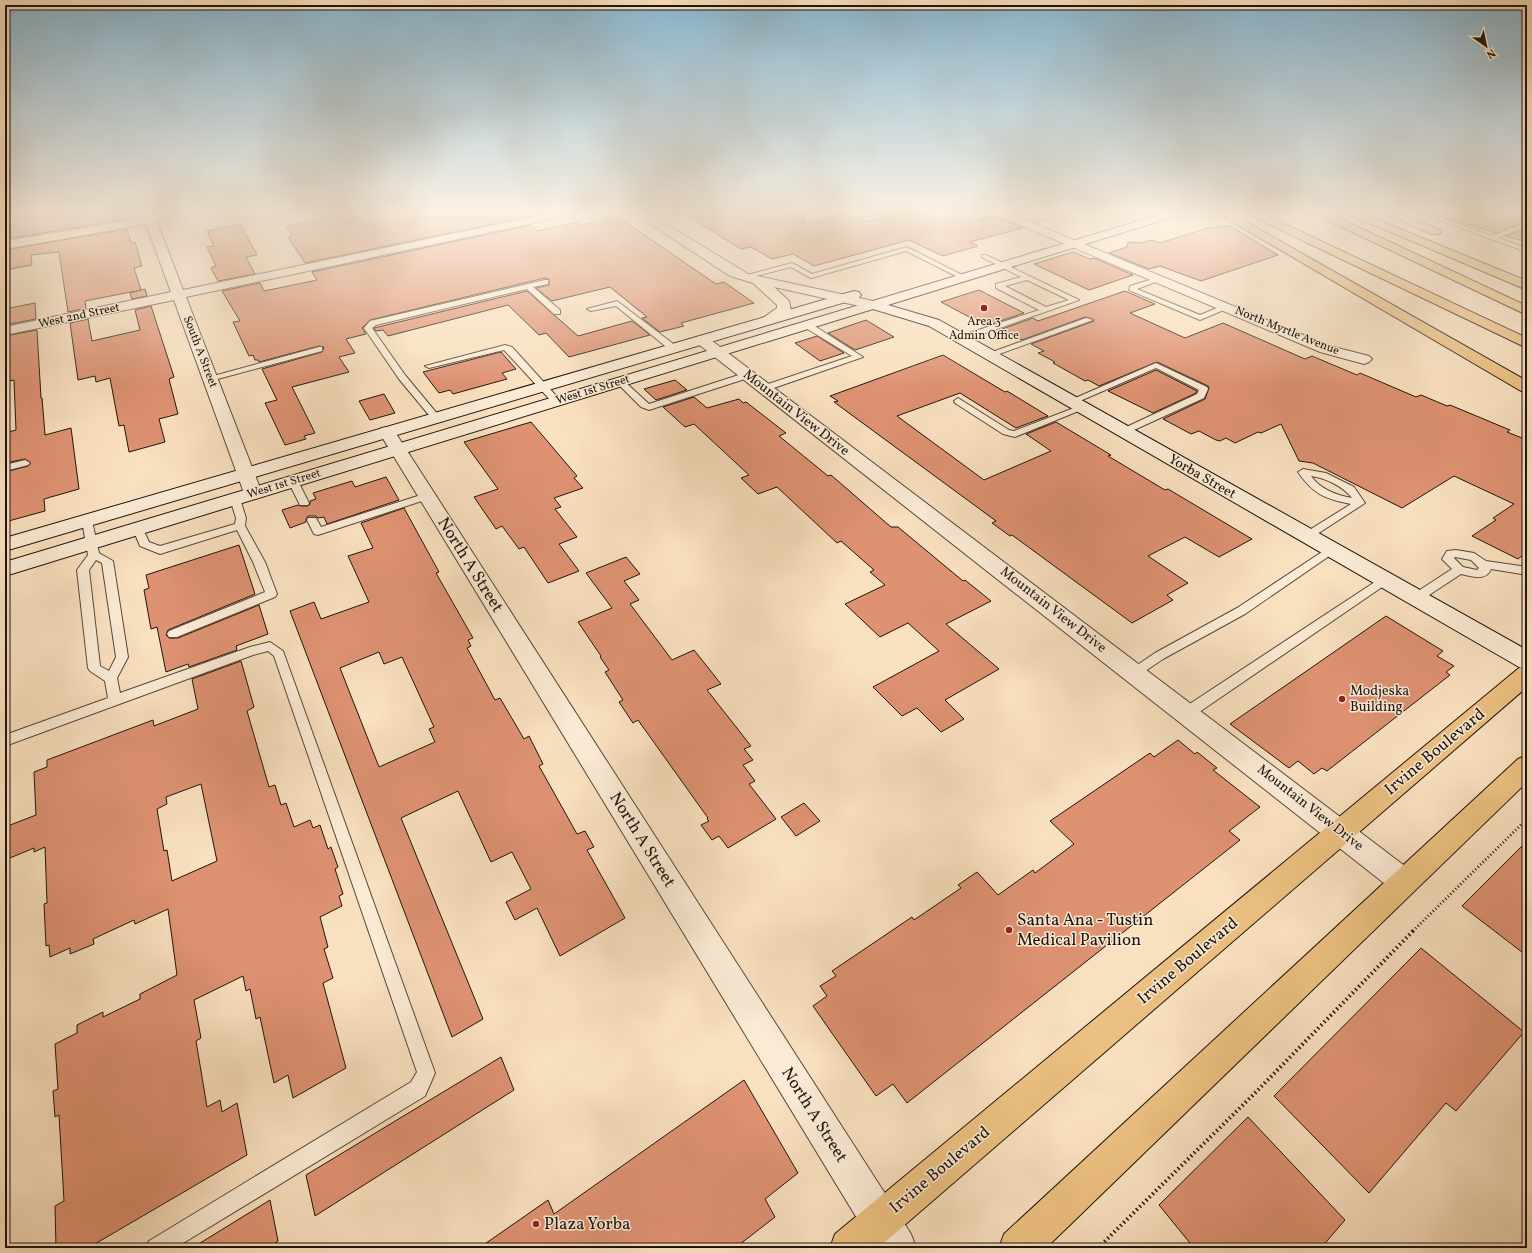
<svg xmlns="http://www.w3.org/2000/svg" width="1532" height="1253" viewBox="0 0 1532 1253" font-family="Vollkorn,serif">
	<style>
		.building { fill: #de9272; stroke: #1f140e; fill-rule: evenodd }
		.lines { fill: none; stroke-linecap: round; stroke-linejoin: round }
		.service-casing { stroke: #56473a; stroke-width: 2 }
		.minor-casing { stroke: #56473a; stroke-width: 2 }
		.tertiary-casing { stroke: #56473a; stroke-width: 2 }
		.secondary-casing { stroke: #1f140e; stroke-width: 2 }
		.primary-casing { stroke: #1f140e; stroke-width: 2 }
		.motorway-casing { stroke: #1f140e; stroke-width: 2 }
		.path-far1 { stroke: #1f140e; stroke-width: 3; stroke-dasharray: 1 2.5; stroke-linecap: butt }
		.path { stroke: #1f140e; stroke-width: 4; stroke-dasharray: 1.5 3; stroke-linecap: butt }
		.service { fill: #fbebd5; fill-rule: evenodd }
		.minor { fill: #fbebd5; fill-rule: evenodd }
		.tertiary { fill: #fbebd5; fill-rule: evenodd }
		.secondary { fill: #fbebd5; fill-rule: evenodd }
		.primary { fill: #ecc080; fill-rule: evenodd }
		.motorway { fill: #ecc080; fill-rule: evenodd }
		.poi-dot { fill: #8f2418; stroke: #fbebd5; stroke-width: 1.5 }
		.labels { text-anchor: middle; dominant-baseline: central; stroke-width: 3; stroke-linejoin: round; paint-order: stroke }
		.far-street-label { font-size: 12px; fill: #1f140e; stroke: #fbebd5 }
		.far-poi-label { font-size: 12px; fill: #1f140e; stroke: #fbebd5 }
		.street-label { font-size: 14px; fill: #1f140e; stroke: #fbebd5 }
		.poi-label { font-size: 14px; fill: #1f140e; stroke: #fbebd5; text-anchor: start }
		.near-street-label { font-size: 17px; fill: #1f140e; stroke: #fbebd5 }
		.near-poi-label { font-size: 17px; fill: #1f140e; stroke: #fbebd5; text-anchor: start }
	</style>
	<rect width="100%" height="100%" fill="#f9e0bf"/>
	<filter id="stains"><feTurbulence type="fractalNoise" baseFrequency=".005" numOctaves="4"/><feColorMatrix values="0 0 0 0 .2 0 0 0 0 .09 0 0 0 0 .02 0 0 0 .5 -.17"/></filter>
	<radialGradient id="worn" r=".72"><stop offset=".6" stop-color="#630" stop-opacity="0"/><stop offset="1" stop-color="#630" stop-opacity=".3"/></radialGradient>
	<path class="building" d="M28,210H121L124,220L5,239V226L15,224V218L28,216Z
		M344,210H513L522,218L305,263L288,237L292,236L286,226L347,214Z
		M678,210H803L804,224L859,210H892L862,218L866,222L905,212L906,210H989L970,218L974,221L994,216L1023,228L970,242L978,246L943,256L909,240L814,266L793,254L772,259L751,247L741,249Z
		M1007,210H1062L1063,216L1038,223Z
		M1438,210H1527V221L1496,233L1437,215Z
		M611,219H621L716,284L724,282L754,303L681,323L684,326L660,332L642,318L647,317L610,287L552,301L536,288L549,285V279L545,278L370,320L362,328L366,334L346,339L355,353L339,357L349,372L292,387L315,433L304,436L306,439L285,445L265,403L277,400L262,369L322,352L324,347L319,346L259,362L258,360H255L253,355L249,356L233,322L240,321L222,291L260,283L264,291L317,280L312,272L531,225L537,231L578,222L582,225Z
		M240,224L257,255L246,257L255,274L218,281L211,268L216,266L207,247L214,246L207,231Z
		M1230,226L1278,255L1201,281L1160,266L1149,269L1109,253L1127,247L1128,242L1141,243L1152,240L1160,243L1208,228Z
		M1527,228V242L1506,236Z
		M127,229L131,243L135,242L142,266L134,268L141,290L85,301L86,308L68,312L59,252L31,255L32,265L5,270V250Z
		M1073,252L1090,259L1094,258L1133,275L1089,290L1034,264Z
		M145,289L147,296L132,299L130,293Z
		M979,290L1024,313L986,326L941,302Z
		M527,291L578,336L632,321L650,335L569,357L546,333L539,335L508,305L388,336L383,330L376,331L374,328Z
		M1125,291L1155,304L1130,313L1185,338L1223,323L1305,359L1312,356L1357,375L1360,373L1416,397L1421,395L1447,406L1450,405L1510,430L1507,432L1527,440V552L1518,559L1472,536L1496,520L1493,518L1514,504L1454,476L1402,508L1313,463L1299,461L1281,424L1261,433L1258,432L1235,443L1226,438L1220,441L1216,440L1199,431L1191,434L1163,419L1205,399L1209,388L1208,386L1157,362L1099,386L1088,380L1085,381L1053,363L1055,362L1038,353L1044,351L1031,344L1094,321L1093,319L1085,317L1022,340L1002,329L1033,318L1038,321Z
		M35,303L36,319L5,325V309Z
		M151,306L174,377L169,379L178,414L159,419L165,442L129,452L124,425L119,426L110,378L96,382L95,376L78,380L70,323L88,319L92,341L140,330L135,310Z
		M866,320L894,337L855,350L828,333Z
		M37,330L41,398H42L45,435L71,428L79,489L44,499L45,511L5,522V472L28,466L31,463L25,459L5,463V433L16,430L14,380L5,382V336Z
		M817,336L844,353L820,361L795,343Z
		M501,352L516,369L502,373L507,379L453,394L450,390L439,393L423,372Z
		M943,355L1005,392L1007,391L1048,416L1016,428L960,393L897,416L984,480L1051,451L1026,434L1056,422L1111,455L1108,456L1165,490L1168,489L1252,539L1219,557L1185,537L1148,556L1188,583L1167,595L1173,600L1132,623L1012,535L1010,536L992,523L996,521L834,402L838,401L830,396Z
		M1156,370L1197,391L1196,393L1153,413L1108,391Z
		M675,380L687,390L656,400L644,389Z
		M384,394L395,413L370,420L359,401Z
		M694,397L707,408L739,399L743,403L746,402L786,433L779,436L828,476L831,475L891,527H898L963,581L965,580L991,601L946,624L999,669L945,700L964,719L941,732L917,708L902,716L873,687L939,651L908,623L880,637L845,604L885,585L870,572L874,570L841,541L837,543L777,487L758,494L741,478L749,475L694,424L685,427L663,407Z
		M531,422L577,476L574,478L583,488L554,498L561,507L555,509L577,537L559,544L579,571L548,583L524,547L519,549L502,526L496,529L474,497L498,489L464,442Z
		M386,477L399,500L327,524L324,517L318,518L316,516H308L306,519V522L290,528L282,510L298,505L300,506H308L310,504V501L316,499L313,493L352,481L355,487Z
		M404,508L439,572L436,573L473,638L468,640L471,646L467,648L495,700L500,698L524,739L529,736L543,764L539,766L577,834L585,831L594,847L587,850L625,918L560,956L537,908L515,920L506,902L531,889L512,852L491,862L458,791L401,818L483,1019L452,1037L290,611L314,602L321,619L369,602L348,556L373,548L361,523ZM379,652L384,664L402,657L434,727L429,729L435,742L379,767L340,668Z
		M239,545L255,594L168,630L166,635L169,638H178L259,605L268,634L236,646L237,650L189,667L188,664L166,672L157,627L151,629L144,590L149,588L146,575Z
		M626,557L640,574L624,581L639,600L630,604L672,660L694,650L721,684L707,690L751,746L744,749L753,760L743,765L755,781L749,784L776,819L728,848L719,836L712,840L701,825L709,821L707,819L708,818L638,720L633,723L619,702L623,700L605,672L609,670L600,657L601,656L578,622L612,608L586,573Z
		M1386,616L1443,651L1437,656L1454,666L1446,672L1450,675L1327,771L1322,768L1314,774L1298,761L1289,768L1230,724Z
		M241,661L254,707L247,711L269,787L275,785L281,805L286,803L294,827L310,820L313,828L320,825L328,849L331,847L338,867L335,869L343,894L339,896L342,906L320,917L328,947L324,949L333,978L323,983L346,1068L293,1098L288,1075L274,1083L260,1017L256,1019L250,989L246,991L243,976L194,1000L201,1038L196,1041L207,1107L220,1100L222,1112L237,1103L247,1155L88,1248H56L55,1206L64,1201L59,1115L55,1117L53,1091L58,1089L55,1044L77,1033V1025L103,1012V1017L140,999V994L177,975L168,909L135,924L134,920L93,939L94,944L70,954V948L50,957L49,945L46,946L44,904L47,903L45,847L34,852V848L5,860V827L36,815L34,772L47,767V760L153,720L154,726L198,709L192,679ZM201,784L217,861L172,881L167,850L164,851L157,809L167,804L166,797Z
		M1178,740L1195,754L1197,752L1217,768L1213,770L1260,807L1229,831L1240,840L907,1103L893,1084L876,1096L813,1006L827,996L820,986L836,976L832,971L912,917L914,920L961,888L958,885L977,872L998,895L1033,870L1035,873L1074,844L1050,821L1150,753L1154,757Z
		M804,803L820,821L796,836L781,817Z
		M1527,841V956L1462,906Z
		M1421,948L1524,1032L1456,1111L1446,1103L1369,1193L1274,1096Z
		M501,1057L514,1090L315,1216L306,1175Z
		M744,1080L798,1173L765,1199L775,1217L735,1248H479L548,1200L554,1214Z
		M1248,1117L1345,1220L1321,1248H1194L1159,1205Z
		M270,1200L278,1241L268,1248H192Z"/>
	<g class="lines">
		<defs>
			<path id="service" d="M896,211H905L866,221L863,219Z
				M997,211L1001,212L974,220L971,218Z
				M1111,211H1119L1129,215L1126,217Z
				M1414,211H1421L1492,236L1527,222V226L1498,238L1527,248V252Z
				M907,247L966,277L960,278L906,251L811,278L791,267L744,279L740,277L792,263L812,274Z
				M982,255H986L1079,300L963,341H957V337L1039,310L996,288V284L1021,277L982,257ZM1027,280L1069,300L1046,307L1005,286Z
				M1159,277L1163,279L1161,280L1137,289L1200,315L1224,305L1231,307L1200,320L1129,290L1130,286Z
				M545,280H548V284L533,287L560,310V314H554L527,289L376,325L372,328L405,375L439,416V420H433L399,379L364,328L370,321Z
				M617,301L676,346V350H670L616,306L591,311L587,309Z
				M1086,318L1093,320L991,357L984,355Z
				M804,323H810L863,357L768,390H762V386L852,356L804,327Z
				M505,345L512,347L559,399V403H553L504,350L429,368L425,366Z
				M319,347H322V351L210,381L206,378Z
				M1156,363L1207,387L1208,389L1204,398L1123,435L1118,432L1120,430L1197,394L1199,390L1156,368L1073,404H1067L1066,402Z
				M748,372L752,375L751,377L649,410L641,407L616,382L617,380H623L649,404Z
				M958,398L1009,430L1014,431L1079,406H1085L1086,408L1015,437L1003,434L955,403L954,401Z
				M25,460L30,463L28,465L5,471V465Z
				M1303,469L1326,473L1354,487L1365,503L1311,538H1303L1302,536L1303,534L1351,504C1325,499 1313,494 1298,472ZM1311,476C1325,478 1343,486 1352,498C1336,495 1320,489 1311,476Z
				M293,478L298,481L309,503L308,505H300L288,481Z
				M427,493L432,496L431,498L318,535L314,534L307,520L308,518H316L321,527Z
				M235,496L240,499L246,518L245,526L265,562L277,594L275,597L177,637H169L167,634L169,631L265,592L253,562L237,530L160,554L140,546L133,529L134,527H142L149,542L160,546L235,524L236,518L230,499Z
				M87,518L92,521L99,553L113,561L128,657L117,678L120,693L250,647L270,642L283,651L435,1073L425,1096L175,1248H146L149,1241L411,1082L417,1072L274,656L268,651L253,655L5,746V735L108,698L105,681L90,671L88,668L77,570L88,555L82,521ZM96,560L102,563L116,657L109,671L100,666L89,570Z
				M1331,546L1335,548L1336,550L1335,552L1245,614L1163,659L1138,676H1130L1128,673L1130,670L1155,653L1237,608Z
				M1456,550L1474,553L1486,561L1527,567V575L1491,569C1486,582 1471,576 1461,574L1420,601H1412L1410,598L1412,595L1452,569L1442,559L1447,551ZM1455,557L1471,560L1479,568L1477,570L1463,567L1454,558Z
				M1384,576L1388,577L1390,580L1388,583L1192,717L1187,718L1182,717L1180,713L1182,709Z"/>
			<path id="minor" d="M142,211H152L154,216L184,211H207L201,214L157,222L183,290L562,211H582L576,214L186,297L262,493L260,497L253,499L246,497L244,493L174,300L5,335V327L171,292L146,224L5,249V241L144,218Z
				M990,211H1004L1330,346L1369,356L1372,359L1369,362L1364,364L1320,352L992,213Z
				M702,336L707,337L1414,873L1418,882L1414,891L1404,895L1394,891L697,343L695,340L697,337Z
				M387,427L393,428L395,432L911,1234L916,1248H875L379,432L381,428Z"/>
			<path id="tertiary" d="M633,211H645L748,274L873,301L878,302L880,305L878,308L873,309L774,287L789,301L791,310L771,324H761L759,321L777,308V305L753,283L730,276L634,213Z"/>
			<path id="secondary" d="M1172,211H1188L1186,213L888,305L939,320L1527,650V669L1519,667L929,326L873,309L5,576V562Z
				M854,291L859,292L861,295L859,298L5,551V538Z"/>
			<path id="primary" d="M1527,665V687L878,1248H830L835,1234L1519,668Z
				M1527,755V782L1046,1248H999L1004,1234L1518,759Z"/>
			<path id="motorway" d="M1214,211H1227L1527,381V393L1521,391Z
				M1243,211H1257L1527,338V348L1245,213Z
				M1311,211H1324L1527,306V315L1312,213Z
				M1383,211H1396L1439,230L1441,232L1439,234H1431L1384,213Z
				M1359,212L1527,281V290L1355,217L1353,215Z"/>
		</defs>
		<use href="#service" class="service-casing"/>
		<use href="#minor" class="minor-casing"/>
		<use href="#tertiary" class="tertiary-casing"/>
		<use href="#secondary" class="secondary-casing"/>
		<use href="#primary" class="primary-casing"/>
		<use href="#motorway" class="motorway-casing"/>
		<path class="path-far1" d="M1413,931L1527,819"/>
		<path class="path" d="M1098,1248L1256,1092L1414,930"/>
		<use href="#service" class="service"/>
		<use href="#minor" class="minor"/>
		<use href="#tertiary" class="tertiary"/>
		<use href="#secondary" class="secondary"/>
		<use href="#primary" class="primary"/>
		<use href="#motorway" class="motorway"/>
	</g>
	<linearGradient id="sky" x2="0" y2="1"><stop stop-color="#8ab8d1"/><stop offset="0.55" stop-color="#fcf1e2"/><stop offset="1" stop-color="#fcf1e2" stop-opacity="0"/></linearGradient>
	<rect width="1532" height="386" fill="url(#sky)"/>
	<g class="poi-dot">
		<circle cx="984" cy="308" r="4"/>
		<circle cx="1342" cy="699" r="4"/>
		<circle cx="1009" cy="930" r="4"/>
		<circle cx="536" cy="1224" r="4"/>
	</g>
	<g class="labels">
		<g class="far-street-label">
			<text transform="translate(79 316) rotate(-12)">West 2nd Street</text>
			<text transform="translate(1287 331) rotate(22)">North Myrtle Avenue</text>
			<text transform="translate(200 352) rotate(69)">South A Street</text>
			<text transform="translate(593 390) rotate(-17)">West 1st Street</text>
			<text transform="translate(284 484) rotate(-17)">West 1st Street</text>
		</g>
		<g class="far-poi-label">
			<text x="984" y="322">Area 3<tspan x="984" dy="14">Admin Office</tspan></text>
		</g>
		<g class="street-label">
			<text transform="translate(796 413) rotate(38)">Mountain View Drive</text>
			<text transform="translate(1202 477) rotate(30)">Yorba Street</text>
			<text transform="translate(1053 610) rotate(38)">Mountain View Drive</text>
			<text transform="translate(1310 808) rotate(38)">Mountain View Drive</text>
		</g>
		<g class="poi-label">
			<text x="1350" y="691">Modjeska<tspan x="1350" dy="16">Building</tspan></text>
		</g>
		<g class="near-street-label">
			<text transform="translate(470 565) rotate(58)">North A Street</text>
			<text transform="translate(1435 752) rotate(-40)">Irvine Boulevard</text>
			<text transform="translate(642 840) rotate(58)">North A Street</text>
			<text transform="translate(1188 961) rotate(-40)">Irvine Boulevard</text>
			<text transform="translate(814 1115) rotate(58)">North A Street</text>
			<text transform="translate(940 1170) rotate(-40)">Irvine Boulevard</text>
		</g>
		<g class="near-poi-label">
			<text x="1017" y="920">Santa Ana - Tustin<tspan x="1017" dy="20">Medical Pavilion</tspan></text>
			<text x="544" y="1224">Plaza Yorba</text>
		</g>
	</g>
	<rect width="1532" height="1253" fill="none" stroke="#f9e0bf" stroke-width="20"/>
	<rect x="6" y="6" width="1520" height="1241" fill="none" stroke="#1f140e" stroke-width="2"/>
	<rect x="10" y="10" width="1512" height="1233" fill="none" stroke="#1f140e"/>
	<g transform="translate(1486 46) rotate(147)" stroke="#fbebd5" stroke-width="3" paint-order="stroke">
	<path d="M0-3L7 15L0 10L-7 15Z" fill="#1f140e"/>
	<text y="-6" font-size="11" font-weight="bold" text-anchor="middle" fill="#1f140e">N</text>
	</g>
	<rect width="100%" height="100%" filter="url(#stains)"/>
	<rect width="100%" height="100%" fill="url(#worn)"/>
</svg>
